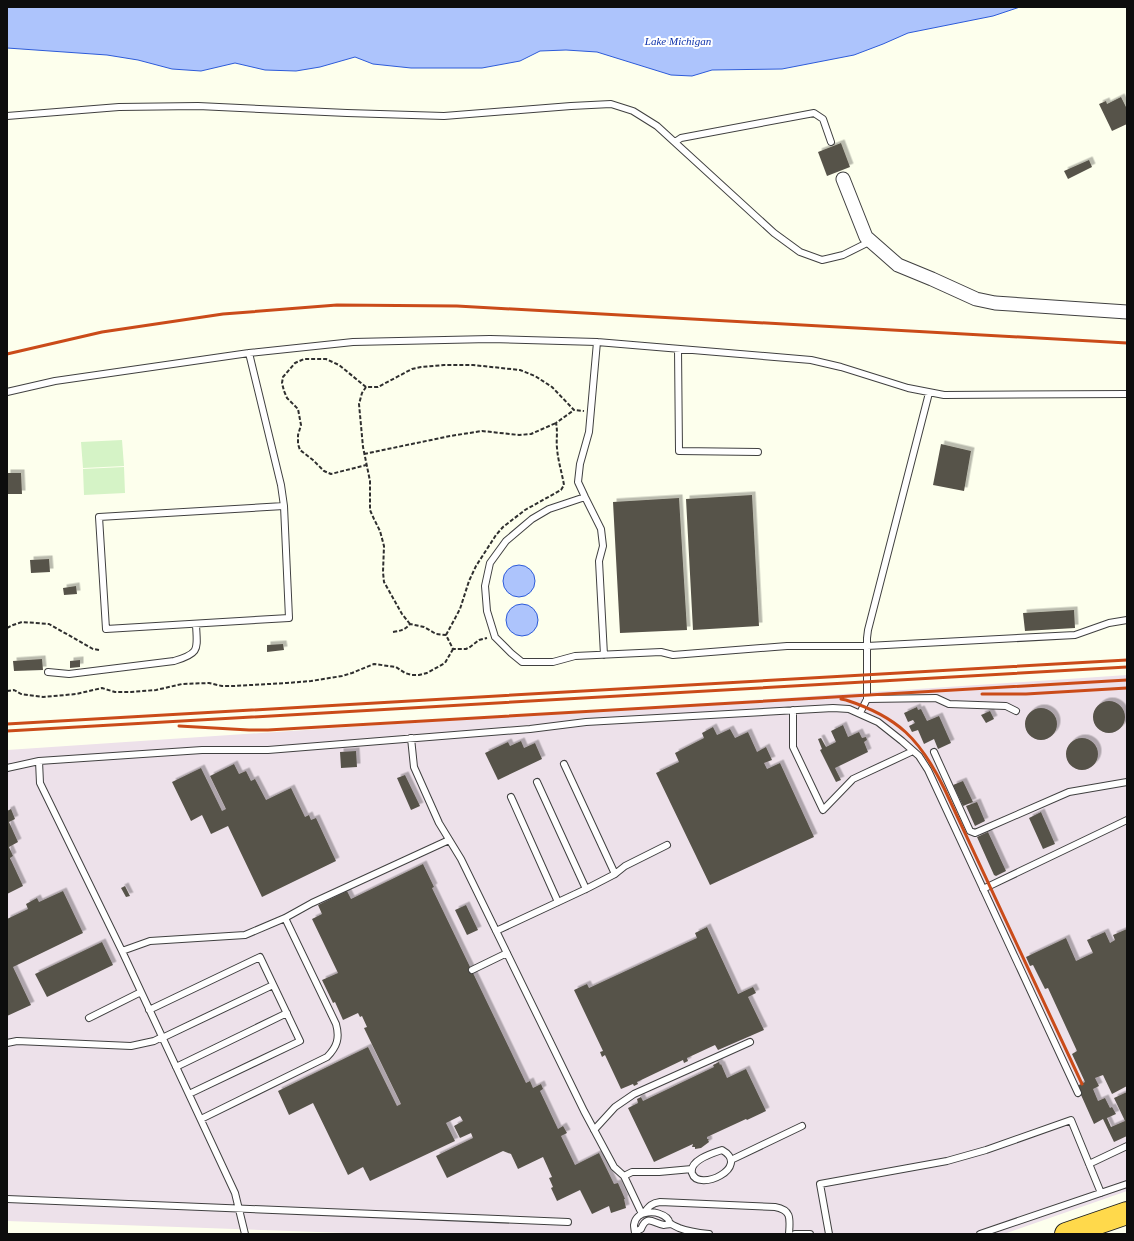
<svg xmlns="http://www.w3.org/2000/svg" width="1134" height="1241" viewBox="0 0 1134 1241" font-family="Georgia,serif">
	<style>
		.industrial { fill: #ede1ea }
		.pitch { fill: #d5f3c6 }
		.water { fill: #adc4fc; stroke: #2d5bd9 }
		.building { fill: #575349; filter: url(#shadow) }
		.lines { fill: none; stroke-linecap: round; stroke-linejoin: round }
		.lane-casing { stroke: #404040; stroke-width: 8 }
		.street-casing { stroke: #404040; stroke-width: 15 }
		.highway-casing { stroke: #1e1e1e; stroke-width: 24 }
		.path { stroke: #2f2f2f; stroke-width: 2; stroke-dasharray: 4 2; stroke-linecap: butt }
		.lane { stroke: #fff; stroke-width: 6 }
		.street { stroke: #fff; stroke-width: 13 }
		.highway { stroke: #ffd94b; stroke-width: 22 }
		.rail { stroke: #ca4b19; stroke-width: 3 }
		.labels { text-anchor: middle; dominant-baseline: central; stroke-width: 4; stroke-linejoin: round; paint-order: stroke }
		.water-label { font-size: 11px; font-style: italic; fill: #0b30aa; stroke: #fff }
	</style>
	<defs>
		<filter id="shadow"><feDropShadow dx="3.5" dy="-3.5" stdDeviation="0" flood-color="#0004"/></filter>
	</defs>
	<rect width="100%" height="100%" fill="#fdffed"/>
	<path class="industrial" d="M1127,675V1191L1004,1234H375L7,1221V750Z"/>
	<path class="pitch" d="M122,440L124,466L83,468L81,442Z
		M124,467L125,493L84,495L83,469Z"/>
	<path class="water" d="M7,7H1020L993,16L908,33L883,44L854,55L782,69L712,70L692,76L671,75L597,52L566,50L540,51L520,61L482,68H411L373,64L355,57L320,67L296,71L265,70L235,63L201,71L172,69L138,60L107,55L7,48Z
		M503 581a16 16 0 1 1 32 0a16 16 0 1 1-32 0Z
		M506 620a16 16 0 1 1 32 0a16 16 0 1 1-32 0Z"/>
	<path class="building" d="M1121,97L1127,109V124L1112,131L1099,104L1106,101L1107,104Z
		M841,143L850,167L827,176L818,152Z
		M1089,160L1092,167L1068,179L1064,171Z
		M941,444L971,451L964,491L933,485Z
		M7,473H21L22,494H7Z
		M752,495L759,626L693,630L686,499Z
		M679,498L687,630L620,633L613,502Z
		M49,559L50,572L31,573L30,560Z
		M76,586L77,594L64,595L63,588Z
		M1074,610L1075,628L1025,631L1023,613Z
		M283,644L284,650L267,652V645Z
		M42,659L43,670L14,671L13,661Z
		M80,660V667L70,668V661Z
		M1093 717a16 16 0 1 1 32 0a16 16 0 1 1-32 0Z
		M917,707L918,710L921,709L927,721L939,716L951,743L938,749L934,739L924,744L918,730L912,732L909,726L915,723L913,720L908,722L904,713Z
		M1025 724a16 16 0 1 1 32 0a16 16 0 1 1-32 0Z
		M990,711L994,719L986,723L981,715Z
		M843,725L848,737L859,732L862,738L866,737L867,740L864,742L868,752L835,768L841,780L836,782L820,750L822,749L818,739L821,738L826,747L836,742L831,731Z
		M713,727L717,735L730,729L735,738L748,732L757,752L766,747L772,760L764,763L767,769L780,763L814,837L710,885L656,773L679,762L675,753L704,738L702,733Z
		M1066 754a16 16 0 1 1 32 0a16 16 0 1 1-32 0Z
		M521,741L524,748L535,743L542,759L498,780L485,753L508,742L510,746Z
		M356,751L357,767L341,768L340,752Z
		M234,764L239,774L246,771L251,781L255,779L266,800L291,788L305,817L309,815L311,820L316,818L336,861L262,897L228,826L211,834L202,815L191,821L172,782L201,768L222,811L226,809L210,776Z
		M405,775L420,806L411,810L397,778Z
		M963,781L973,802L963,806L953,785Z
		M977,802L985,821L975,826L966,806Z
		M11,809L15,819L9,822L18,842L9,847L13,856L10,858L23,886L7,894V811Z
		M1041,812L1055,844L1043,849L1029,818Z
		M988,832L1006,871L996,876L994,875L977,837Z
		M423,864L434,887L432,888L526,1083L530,1081L533,1088L541,1084L543,1089L540,1091L558,1129L563,1126L567,1133L561,1136L575,1165L599,1153L614,1184L618,1183L625,1199H624L626,1208L611,1213L609,1206L592,1214L580,1190L557,1201L551,1188L553,1187L549,1178L552,1177L543,1157L518,1169L511,1154L503,1151L447,1178L436,1156L473,1138L471,1133L460,1138L454,1126L463,1121L460,1116L446,1123L455,1141L370,1181L363,1167L348,1175L313,1103L289,1115L278,1091L368,1047L397,1106L401,1104L364,1028L367,1027L362,1016L360,1017L358,1013L343,1020L335,1002L333,1003L322,980L338,973L312,919L322,914L318,905L347,891L351,899Z
		M125,886L130,896L126,897L121,888Z
		M63,891L83,933L13,967L31,1005L7,1016V919L28,909L26,904L37,898L39,902Z
		M466,905L478,930L467,935L455,910Z
		M707,927L738,994L753,987L756,993L748,997L764,1030L718,1050L715,1045L687,1058L688,1061L684,1063L683,1060L637,1082L638,1084L634,1086L633,1084L621,1089L605,1055L602,1057L600,1052L603,1051L574,990L587,984L589,988L697,938L695,933Z
		M1127,929V1086L1112,1094L1103,1075L1095,1078L1099,1086L1093,1089L1098,1101L1105,1098L1110,1108L1112,1107L1116,1114L1107,1118L1111,1127L1125,1121L1114,1098L1127,1092V1136L1114,1142L1103,1119L1094,1124L1077,1086L1085,1082L1072,1054L1077,1051L1048,988L1045,989L1033,965L1030,966L1026,957L1066,938L1076,961L1093,953L1087,940L1105,932L1110,943L1115,940L1113,935Z
		M102,942L113,965L47,997L35,974Z
		M719,1062L720,1065L721,1064L727,1078L746,1069L766,1111L747,1120L746,1119L707,1137V1139H709L708,1140L709,1142L701,1148L695,1149V1147H692L693,1144L654,1162L628,1108L638,1103L637,1099L641,1097L643,1101L714,1067L713,1065Z"/>
	<g class="lines">
		<defs>
			<path id="lane" d="M7,116L119,107L198,106L347,113L444,116L571,106L611,104L633,111L657,126L774,233L800,252L822,260L843,255L871,241
				M675,142L681,138L814,113L823,119L831,142
				M597,342L589,432L580,464L578,482L585,497L601,529L603,546L599,561L604,655
				M678,349L679,451L758,452
				M249,353L281,485L284,506L289,618L106,629L99,517L284,506
				M7,392L55,381L249,353L353,342L490,339L597,342L811,360L841,367L908,388L944,395L1127,394
				M585,497L549,509L532,519L506,541L490,563L485,586L487,611L495,637L511,653L522,662H553L575,656L661,652L673,655L787,646H867L1075,635L1109,623L1127,620
				M48,672L69,674L174,661C201,653 197,649 196,624
				M867,699V638L868,630L929,393
				M793,710V747L823,810L853,779L913,751
				M860,713L867,699L936,698L949,704L1006,706L1016,711
				M411,738L414,767L439,823L461,859L584,1111L614,1167L624,1176L642,1214
				M934,752L970,831L975,833L1069,792L1127,782
				M39,761L40,783L122,951
				M564,764L615,874
				M7,768L39,761L202,750H268L530,729L586,722L833,708L849,709L878,722L902,741L919,756L928,770L1078,1093
				M537,782L586,889
				M511,797L558,902
				M983,889L1127,820
				M496,931L586,889L615,874L625,866L667,845
				M472,970L507,953
				M149,1010L260,957L300,1041L189,1094
				M89,1018L141,992
				M162,1038L273,985
				M7,1043L17,1041L131,1046L154,1041L162,1037
				M176,1067L287,1013
				M201,1119L327,1057C337,1047 340,1038 336,1024L285,918
				M594,1130L615,1107L634,1094L750,1042
				M722,1150C752,1167 698,1193 692,1173C689,1160 713,1153 722,1150Z
				M731,1160L802,1126
				M1089,1164L1127,1146
				M624,1176L632,1172H659L692,1169
				M7,1199L568,1222
				M644,1213C649,1206 652,1203 660,1202L775,1207C792,1210 790,1219 789,1234
				M635,1232L641,1229C647,1214 653,1223 664,1225C665,1225 669,1224 671,1224
				M245,1234L235,1193L122,951L150,941L245,935L285,918L312,903L449,840
				M635,1234C635,1231 634,1228 634,1225C636,1209 658,1210 667,1218C671,1222 667,1220 670,1223C672,1225 677,1227 679,1228C689,1232 699,1233 709,1234
				M795,1234H810
				M829,1234L820,1184L947,1161L986,1150L1071,1120L1101,1193
				M980,1234L1127,1184"/>
			<path id="street" d="M843,179L866,237L898,265L932,279L976,299L995,303L1127,312"/>
			<path id="highway" d="M1066,1234L1127,1213"/>
		</defs>
		<use href="#lane" class="lane-casing"/>
		<use href="#street" class="street-casing"/>
		<use href="#highway" class="highway-casing"/>
		<path class="path" d="M366,387L339,365L326,359H304L295,363L283,377L282,383L284,391L287,398L298,409L301,425L298,435V444L300,450L313,460L324,471L331,474L366,465
			M364,454L450,436L482,431L519,435L531,434L556,423
			M410,624L402,614L384,582L383,572L384,546L380,531L374,519L370,510V481L363,447L359,404L362,393L366,387H378L412,369L421,367L444,365H473L520,370L535,376L552,387L574,410L584,411
			M7,628L13,625L22,622L49,624L93,649L99,650
			M393,632C400,631 405,630 410,624L424,627L436,634L446,635L453,649H466L470,647L479,640L487,638
			M446,635L460,609L469,581L476,566L496,535L503,527L525,510L561,490L564,485C562,473 558,461 557,448C556,440 558,432 556,423L574,410
			M7,691L14,690L21,694L43,697L76,694L102,688L115,692H131L156,690L182,684L209,683L222,686H233L287,683L311,681L342,676L352,673L374,664L396,667L405,673L412,675H419L427,673L445,663L453,649"/>
		<use href="#lane" class="lane"/>
		<use href="#street" class="street"/>
		<use href="#highway" class="highway"/>
		<path class="rail" d="M7,354L102,332L223,314L337,305L457,306L1127,343
			M982,694H1026L1127,688
			M841,699L846,700C898,717 920,739 944,788L1082,1084
			M7,724L1127,660
			M179,726L249,730H268L1127,680
			M7,731L1127,667"/>
	</g>
	<g class="labels">
		<g class="water-label">
			<text x="678" y="41">Lake Michigan</text>
		</g>
	</g>
	<rect width="1134" height="1241" fill="none" stroke="#0d0d0d" stroke-width="16"/>
</svg>
